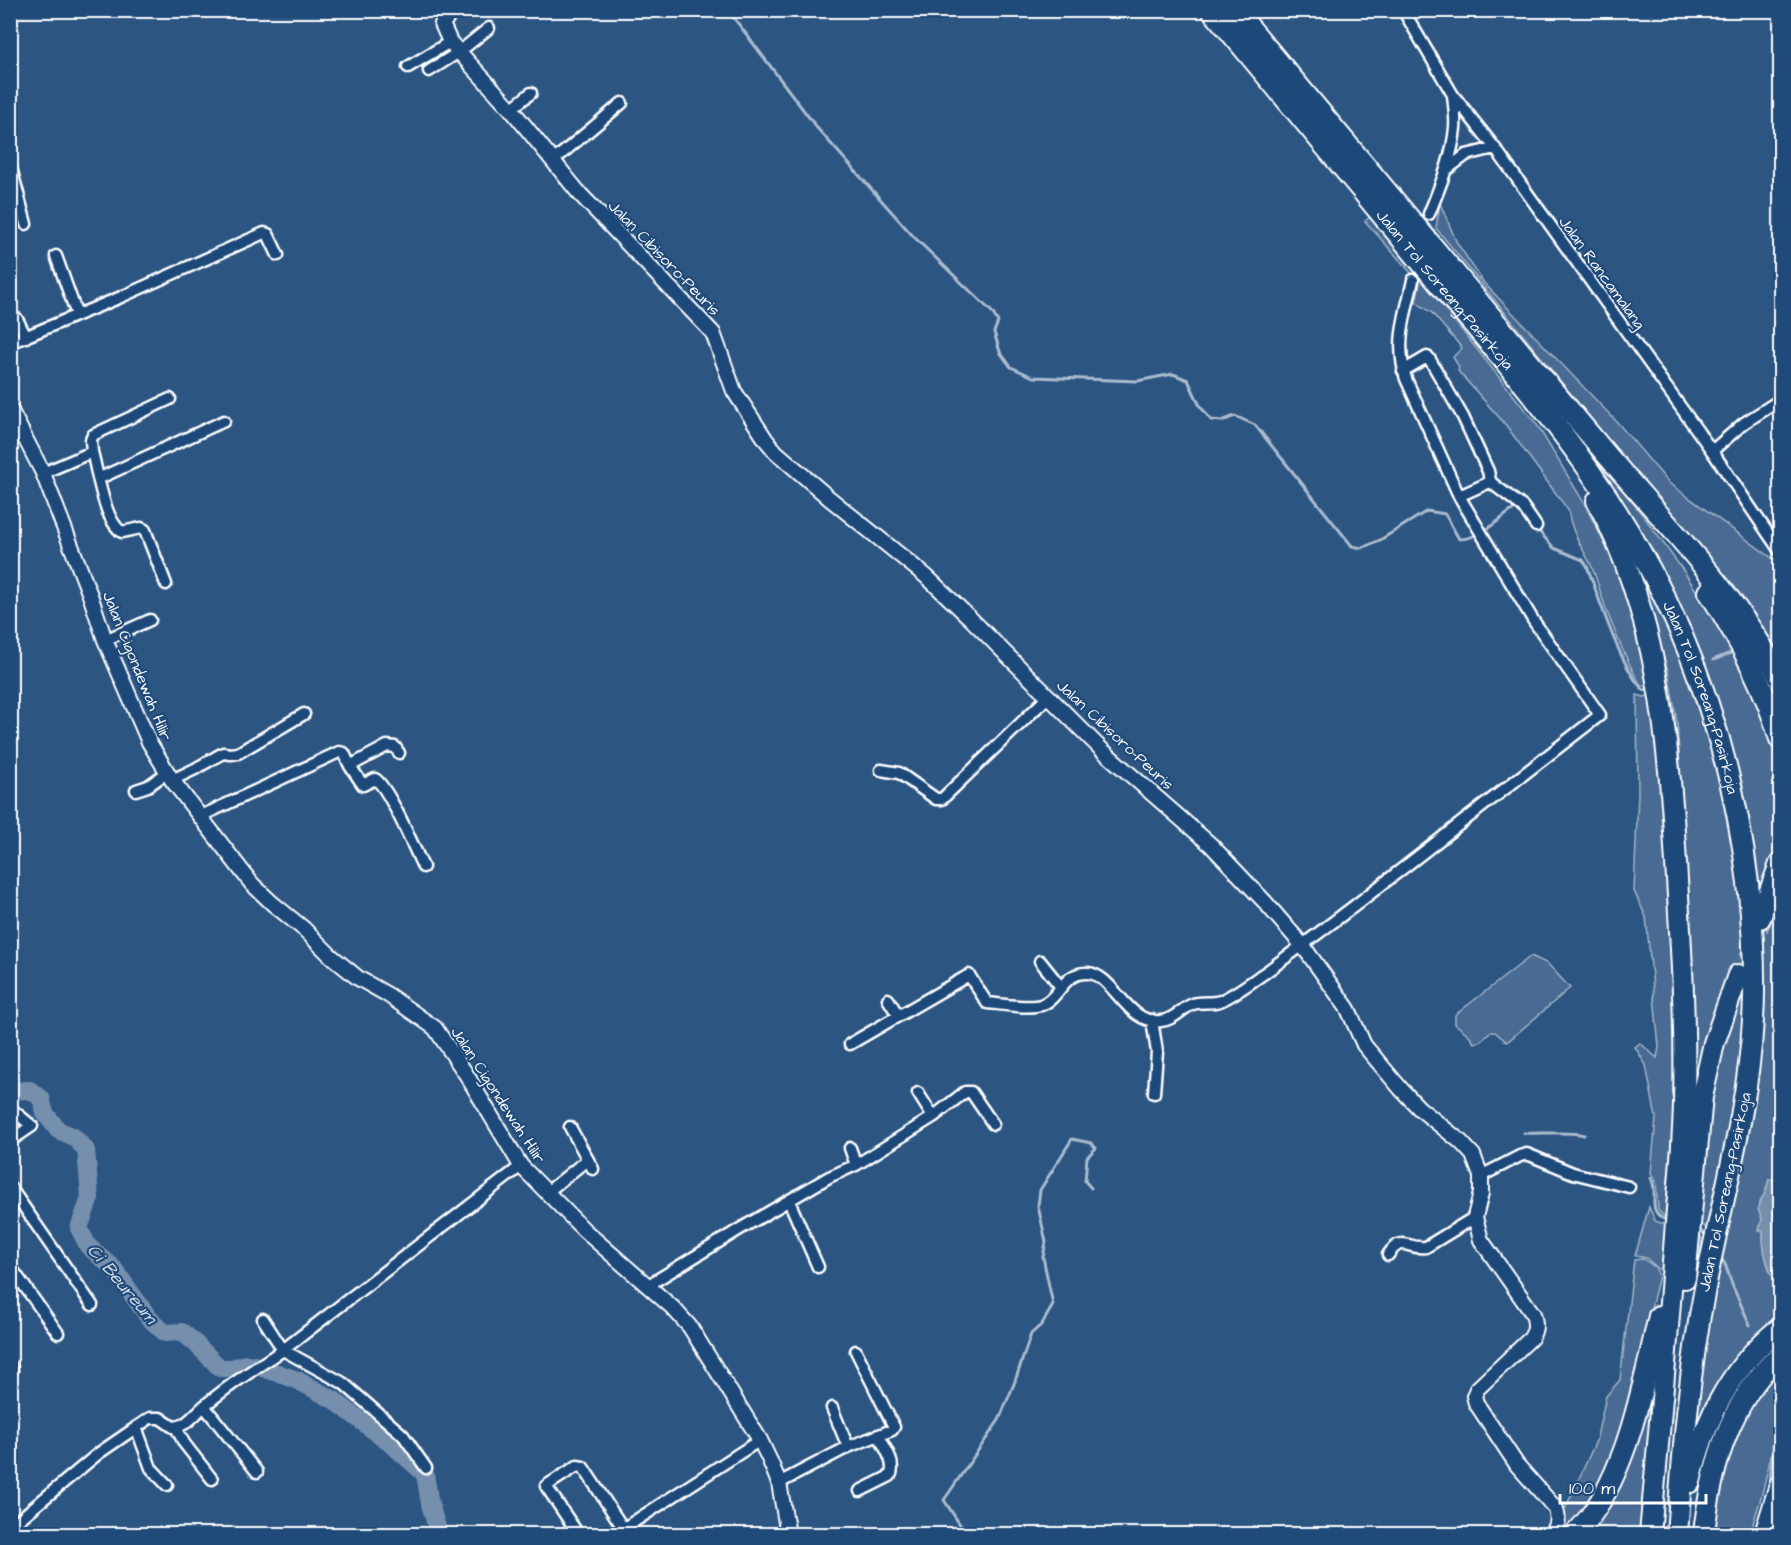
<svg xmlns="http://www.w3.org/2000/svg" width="1791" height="1545" viewBox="0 0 1791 1545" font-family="'Architects Daughter',sans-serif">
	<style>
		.green { fill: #486b92; stroke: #a4b5c8; stroke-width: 1.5 }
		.water { fill: #748fad; stroke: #acbcce; stroke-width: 1.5 }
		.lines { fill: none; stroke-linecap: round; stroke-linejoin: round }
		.stream { stroke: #acbcce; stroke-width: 3 }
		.river { stroke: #748fad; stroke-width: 18 }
		.motorway-tunnel { stroke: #4c6e95; stroke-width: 20; stroke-dasharray: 20 10; stroke-linecap: butt }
		.minor-casing { stroke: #fff; stroke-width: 15 }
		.tertiary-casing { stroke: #fff; stroke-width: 18 }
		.motorway-casing { stroke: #fff; stroke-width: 24 }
		.minor { stroke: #1f4a7a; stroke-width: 10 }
		.tertiary { stroke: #1f4a7a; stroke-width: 14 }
		.motorway { stroke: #1f4a7a; stroke-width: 20 }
		.labels { text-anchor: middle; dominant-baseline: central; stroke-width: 4.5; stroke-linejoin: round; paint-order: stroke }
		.street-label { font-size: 16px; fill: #fff; stroke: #1f4a7a }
		.water-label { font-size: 18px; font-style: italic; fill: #d5dde6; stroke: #1f4a7a }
	</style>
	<rect width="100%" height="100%" fill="#2c5582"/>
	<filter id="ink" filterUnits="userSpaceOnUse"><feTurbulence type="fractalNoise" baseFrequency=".0167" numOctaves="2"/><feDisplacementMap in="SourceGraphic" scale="12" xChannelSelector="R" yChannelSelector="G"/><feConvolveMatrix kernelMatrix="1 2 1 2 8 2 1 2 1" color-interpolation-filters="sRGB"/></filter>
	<g filter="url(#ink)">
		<path class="green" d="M1440,203L1457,243L1484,283L1617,422L1669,483L1780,564V656L1746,604L1636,474L1436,228Z
			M1371,216L1537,425L1583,501L1614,563L1638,629L1652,686L1647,687L1640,684C1628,663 1618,640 1609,617C1602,600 1598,581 1591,565C1581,545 1571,532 1568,510L1505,424L1458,371L1459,367L1453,357L1462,348L1432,313L1416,302L1420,283L1365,221Z
			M1607,471L1645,518L1685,573L1726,638L1756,693L1777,739L1780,756V852L1772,883L1762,910L1767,931L1780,901V1318L1754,1336L1708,1397L1696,1430L1691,1431L1712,1282L1751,1103L1749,840L1648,549L1603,472Z
			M1625,537L1694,679L1720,768L1734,836L1746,942L1725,986L1701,1049L1693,1105L1691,1103L1692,960L1677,722L1668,671Z
			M1637,695L1644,697L1653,695L1661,760L1674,984L1673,1123L1665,1217L1658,1210L1656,1181L1651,1173L1656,1118L1646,1065L1635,1047L1640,1043L1657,1058L1659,1047L1646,917L1634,891L1638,793Z
			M1531,956L1548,964L1570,988L1507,1042L1495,1032H1490L1481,1041L1474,1043L1469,1035L1455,1024V1015Z
			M1744,993H1747L1733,1117L1709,1229L1699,1224L1703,1125L1720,1041L1734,1003Z
			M1649,1207L1655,1221L1702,1238L1697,1285H1692L1693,1260L1663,1253L1661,1271L1646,1258L1635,1256Z
			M1643,1259L1655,1267L1659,1276L1608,1478L1574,1527L1564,1534H1557L1561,1518L1596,1441L1606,1396L1620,1380L1634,1260Z
			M1658,1343L1641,1534H1586L1606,1511L1619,1486Z
			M1780,1368V1417L1762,1494L1750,1534H1711L1722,1471L1740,1422L1759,1392Z"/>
		<path class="water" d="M1769,1179L1780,1180V1272L1771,1274C1765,1259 1762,1247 1763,1231L1759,1230L1762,1219L1758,1209L1759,1203L1765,1193Z"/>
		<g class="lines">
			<path class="stream" d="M728,10L817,128L914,237L992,312L998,322L994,332L1000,352L1011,367L1033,377L1137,381L1173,374L1188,380L1200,406L1211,420L1222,421L1235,416L1255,425L1352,546L1362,548L1380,540L1427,511L1445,514L1459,539C1480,539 1498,520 1515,508L1519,509
				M1537,529L1554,548L1583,560L1587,566C1598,595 1622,672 1644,690L1651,689
				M1713,660L1731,653
				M1524,1133C1537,1134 1574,1131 1584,1135
				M1651,1178C1660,1195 1644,1213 1669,1221
				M1696,1230L1702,1232L1707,1238
				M1719,1255L1725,1264L1733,1287L1750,1325
				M1768,1494L1780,1393L1779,1381
				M966,1534L944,1500L999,1420L1014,1384L1031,1334L1042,1324L1053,1305L1043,1257L1046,1242L1038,1206L1040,1190L1072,1139L1091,1143L1096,1148L1087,1157L1085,1181L1091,1188"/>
			<path class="river" d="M10,1091L30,1090L41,1098L45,1113L58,1130L74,1137L86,1150L90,1198L79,1228L88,1246L114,1269L149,1318L165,1333L182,1332L194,1342L220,1368H232L246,1364L254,1365L297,1380L334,1400L396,1448L425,1474L430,1504L439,1534"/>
			<path class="motorway-tunnel" d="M1738,975L1754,935"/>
			<defs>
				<path id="minor" d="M1403,10L1453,95L1495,148L1712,451L1780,551
					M408,67L450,42
					M429,71L459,52L489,28
					M511,109L531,93
					M553,161L622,103
					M10,164L26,224
					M1446,170L1466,155L1495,148
					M1429,214C1440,186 1452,159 1455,128C1456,118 1454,106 1453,95
					M56,256L77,315
					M10,320L17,319L26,337
					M10,343L121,297L264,233L268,234L278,255
					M1403,371L1427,357L1429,358L1463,417L1488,471L1490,480L1488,483L1459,496
					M10,437L23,431
					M1712,451L1744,423L1780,400
					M92,452L91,440L93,435L170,399
					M43,473L92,452C98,473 104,521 122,532L141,528L145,530L166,584
					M100,478L224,421
					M1489,481L1523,507L1536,526
					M105,640L150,620
					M350,766L363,785L375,779C388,786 415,850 423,867
					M881,770L899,773L936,799H942L1049,696
					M172,780L195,769L223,753L231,754L238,753L304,714
					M136,790L148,786L168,772
					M201,816L339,752L344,753L350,766L387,746L395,747L399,753
					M1040,961L1060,986
					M888,999L898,1015
					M1152,1020L1157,1052L1154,1093
					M850,1044L969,975L987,1003C1002,1004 1027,1009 1041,1005C1059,1000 1063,971 1088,973C1114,975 1127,1025 1161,1021C1174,1020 1182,1008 1193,1004C1201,1001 1211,1004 1220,1001C1236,994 1251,982 1266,972C1295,951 1324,929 1353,907C1435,843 1518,779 1600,715L1533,620L1459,496L1406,379C1395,342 1405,317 1413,280
					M918,1093L933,1117
					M10,1108L32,1126L10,1141
					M570,1127L593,1169
					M850,1148L856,1165
					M1481,1176L1520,1156L1527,1154L1573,1173L1629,1187
					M10,1187L92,1305
					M546,1193L587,1160
					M789,1201L818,1267
					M1388,1255C1402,1234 1408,1250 1426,1247L1475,1217
					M10,1266L58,1333
					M647,1286L740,1229L829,1177L856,1165L933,1117L965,1092H971L993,1124
					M263,1319L283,1350L343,1383L403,1435L426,1468
					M10,1365L12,1370L10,1374
					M204,1406L257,1472
					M832,1408L848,1447
					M136,1427L151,1468L167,1485
					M176,1427L184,1443L212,1479
					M779,1483L848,1447L892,1430L894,1427L856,1351
					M860,1491L890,1476C897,1464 884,1446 878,1435
					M10,1527L99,1453L150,1418H160L173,1427C186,1427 194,1415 203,1407C228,1385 256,1368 283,1350L521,1166
					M578,1534L546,1486L577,1466L583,1467L623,1528
					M615,1534L760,1440"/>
				<path id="tertiary" d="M453,10L442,24L450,42L511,109L579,193L713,333L734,391L766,440L776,452L829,498L927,577L970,618L1101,749L1211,845L1265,902L1303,946L1348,1009L1364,1045L1401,1089L1419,1108L1461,1142L1473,1155L1481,1176V1193L1475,1217L1481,1240L1533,1314C1536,1324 1536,1329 1531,1338L1477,1389L1474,1396L1476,1403L1517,1465L1556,1509C1559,1520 1558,1525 1552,1534
					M10,409L43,473L90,595L105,640L149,742L172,780L252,884L272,903L304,929L331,956L358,978L388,995L435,1028L466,1074L521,1166L584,1230L673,1308L690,1327L760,1440L770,1461L779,1483L788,1534"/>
				<g id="motorway">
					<path id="s1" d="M1212,10C1287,100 1361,190 1436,280C1489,343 1544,405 1591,473C1678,597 1730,733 1748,883C1753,929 1756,974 1753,1020C1748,1111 1722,1199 1705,1288C1689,1370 1683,1452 1677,1534"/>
					<path d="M1235,10C1357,156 1479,302 1601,448C1660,519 1741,597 1780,680"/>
					<path d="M1597,501C1657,612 1669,739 1676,863C1681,943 1686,1024 1684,1104C1683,1148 1678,1192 1675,1236C1668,1335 1659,1435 1650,1534"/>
					<path d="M1709,592C1738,637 1765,687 1780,739"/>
					<path d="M1760,918L1780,864"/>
					<path d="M1685,1278L1702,1097L1714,1043L1738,975"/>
					<path d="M1690,1482C1704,1421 1730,1367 1780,1328"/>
					<path d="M1575,1534C1626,1484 1643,1385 1659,1316"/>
					<path d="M1704,1534C1711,1468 1729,1401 1780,1355"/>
					<path d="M1765,1534L1780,1485"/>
				</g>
			</defs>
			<use href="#minor" class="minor-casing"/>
			<use href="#tertiary" class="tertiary-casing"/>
			<use href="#motorway" class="motorway-casing"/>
			<use href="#minor" class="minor"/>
			<use href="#tertiary" class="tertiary"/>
			<use href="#motorway" class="motorway"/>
		</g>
	</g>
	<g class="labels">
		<g class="street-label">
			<text transform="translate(664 258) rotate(46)">Jalan Cibisoro-Peuris</text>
			<text transform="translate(1602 273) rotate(54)">Jalan Rancamalang</text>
			<text stroke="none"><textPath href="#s1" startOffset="364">Jalan Tol Soreang–Pasirkoja</textPath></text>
			<text transform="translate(137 666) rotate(68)">Jalan Cigondewah Hilir</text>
			<text stroke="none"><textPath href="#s1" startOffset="850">Jalan Tol Soreang–Pasirkoja</textPath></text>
			<text transform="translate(1115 735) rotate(43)">Jalan Cibisoro-Peuris</text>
			<text transform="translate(498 1095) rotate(57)">Jalan Cigondewah Hilir</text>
			<text transform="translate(1725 1192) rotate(-78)">Jalan Tol Soreang–Pasirkoja</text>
		</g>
		<g class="water-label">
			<text transform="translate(122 1284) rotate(50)">Ci Beureum</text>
		</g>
	</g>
	<rect width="1791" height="1545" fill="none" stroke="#1f4a7a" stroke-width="36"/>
	<rect x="18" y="18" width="1755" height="1509" fill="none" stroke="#fff" stroke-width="2" filter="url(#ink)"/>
	<path d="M1560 1494v9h146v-9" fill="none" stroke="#ffffff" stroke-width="3"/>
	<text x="1569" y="1494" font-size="18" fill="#ffffff" stroke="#1f4a7a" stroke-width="4.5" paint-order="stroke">100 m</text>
</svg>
